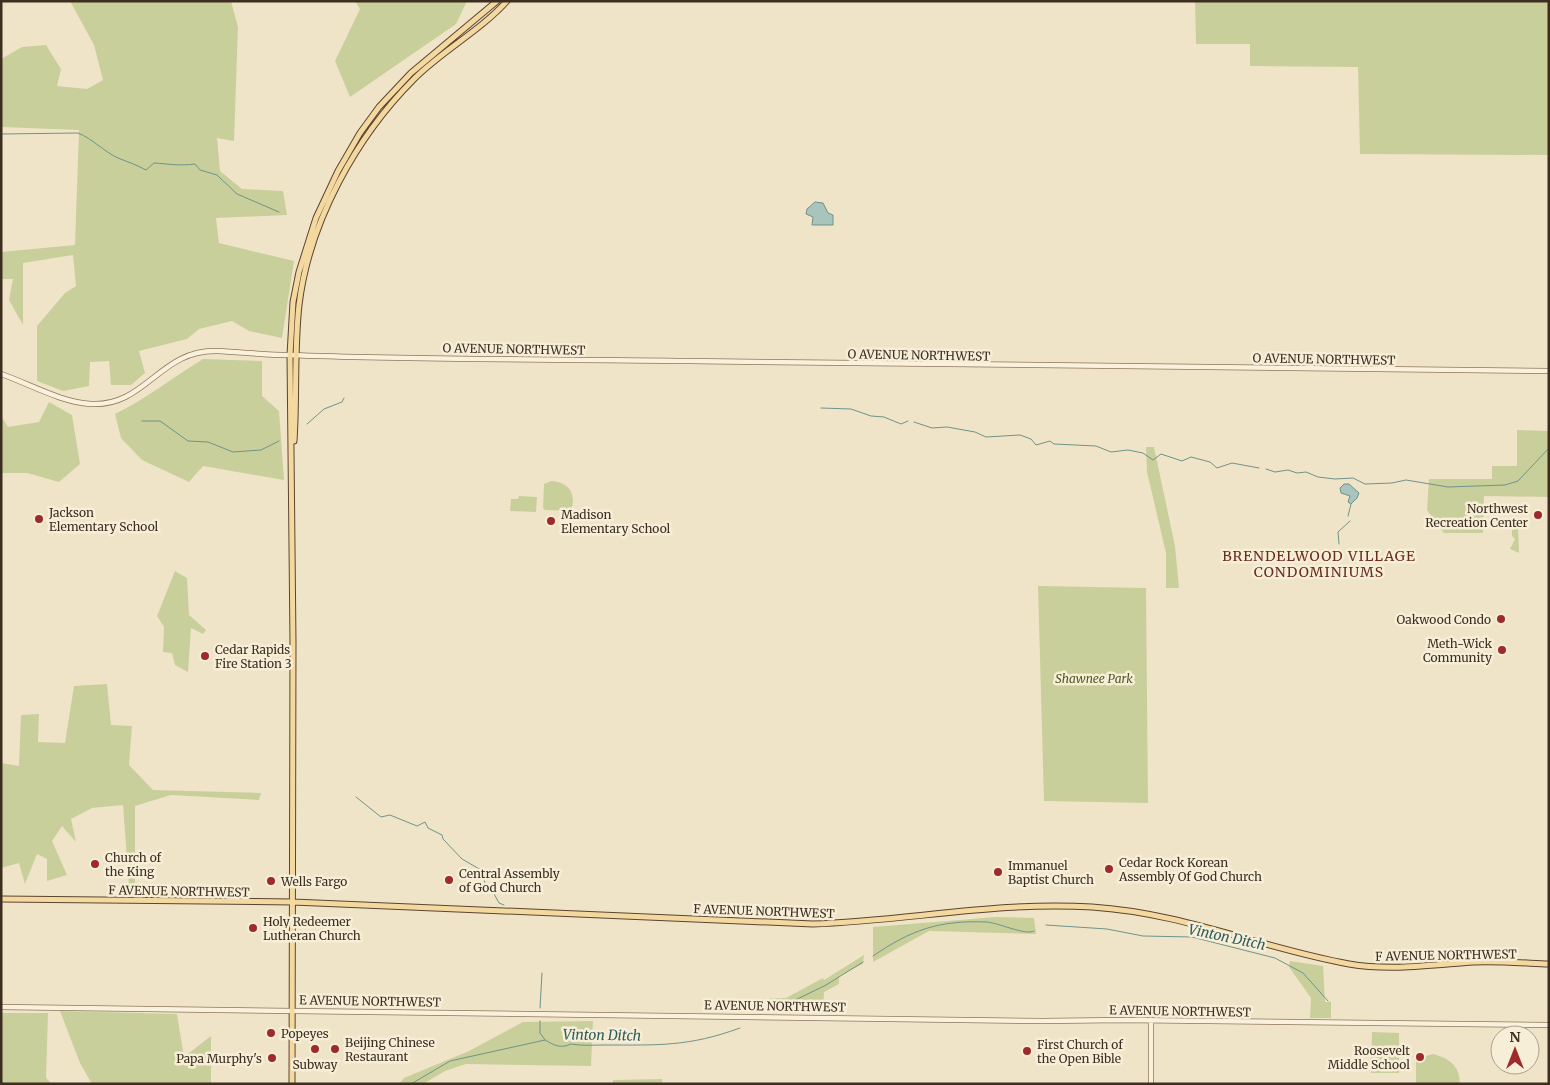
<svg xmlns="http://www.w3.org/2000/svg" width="1550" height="1085" viewBox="0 0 1550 1085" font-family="Merriweather,serif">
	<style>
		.green { fill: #c9cf9b }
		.water { fill: #a9c4bc; stroke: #6f938a }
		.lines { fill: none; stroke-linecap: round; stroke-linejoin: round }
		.stream { stroke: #6f938a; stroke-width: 1 }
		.minor-casing { stroke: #8d765c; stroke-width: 6 }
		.major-casing { stroke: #5b4430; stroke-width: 7 }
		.minor { stroke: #faf1dc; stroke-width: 4.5 }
		.major { stroke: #f3d9a0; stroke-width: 5 }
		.poi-dot { fill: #9e2a2b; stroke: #f7eed8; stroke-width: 2 }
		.labels { text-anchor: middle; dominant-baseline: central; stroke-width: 5; stroke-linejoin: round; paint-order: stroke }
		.street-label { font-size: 12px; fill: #3d2e20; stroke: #f7eed8 }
		.poi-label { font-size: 12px; fill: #3d2e20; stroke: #f7eed8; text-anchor: start }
		.park-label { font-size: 12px; font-style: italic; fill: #4d5a26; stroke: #f7eed8 }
		.neighbourhood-label { font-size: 14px; letter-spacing: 1px; fill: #6b2e1e; stroke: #f7eed8 }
		.water-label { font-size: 14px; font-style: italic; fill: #2f5d5a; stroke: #f7eed8 }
	</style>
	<rect width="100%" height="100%" fill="#f0e4c8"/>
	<path class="green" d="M70,1H231L238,27L234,141L217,138L220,171L242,189L283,191L287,215L216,218L219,243L294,261L282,338L249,331L232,321L199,329L187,339L139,351L145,373L131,385H111L109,361L90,362L89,386L63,391L37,381V326L65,293L76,286L73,255L23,263V325L9,300L13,279H1V252L75,245L79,130L1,127V59L22,47L46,45L61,69L57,86L87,89L103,80L94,45Z
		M355,1H467L456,24L350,97L335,61L360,9Z
		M1195,1H1549V155L1360,154L1358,67L1250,66V44H1196Z
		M203,359L262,361V396L279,411L284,480L203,466L189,482L142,460L121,438L115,414C148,398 173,377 203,359Z
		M49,402L72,415L80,464L59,482L27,473H1V416L8,427L39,422Z
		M1517,430L1549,431V497L1484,496L1483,533H1444L1427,510L1429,479H1492V466H1517Z
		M1146,447H1154L1175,546L1179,588H1166V553L1147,472Z
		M551,481C569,482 577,494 571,511L545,510L543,508L544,484Z
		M519,496L537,497L536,512L510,511L511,499H518Z
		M1515,527H1518L1519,553L1510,549L1515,539L1512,536V530Z
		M175,571L187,578L189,615L206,630L203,634L191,628L188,672L175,665L172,653L163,652L164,627L157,616Z
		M1038,586L1146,588L1148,803L1044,801Z
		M107,684L111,725L132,726L129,765L153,790L261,793L259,800L171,795L135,806V892L129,886L123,805L92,808L71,819L76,842L62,826L52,841L67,875L47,881V859L37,854L25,884L19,863L1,868V763L19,766L21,715L39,714L38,742L65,743L74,686Z
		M996,917L1034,918L1036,934L929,931L873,962V927Z
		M864,955L863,964L839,976V984L824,992L823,1012H767L766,999L786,998L823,978L824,980Z
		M1290,961L1323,966L1325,1002H1331V1018H1310L1311,998L1289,967Z
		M60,1011L177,1014L184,1057L211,1036V1084H92L80,1063Z
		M1,1013H48L46,1078L52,1084H1Z
		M593,1021L591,1066L466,1064L445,1071L423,1084H399L404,1078L469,1051L523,1022Z
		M1372,1032L1399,1033V1073H1371Z
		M1433,1054C1449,1058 1460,1066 1460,1084H1416V1059Z
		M662,1079V1084H613V1080Z"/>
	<path class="water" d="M815,202L823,203L828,213L833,215V225H812L813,217L806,214L807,209Z
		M1344,484H1349L1359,493L1357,498L1351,504L1348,502L1350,496L1341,493L1340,488Z"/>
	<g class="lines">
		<path class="stream" d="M1,134L78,133C93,139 103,151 118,158C128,162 137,165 146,170L154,163C169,164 180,166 195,164L200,170L217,175L237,194L279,212
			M821,408L851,409L871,416L884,417L901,424L908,421
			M142,421H160L188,441L208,442L233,452L261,450L279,441
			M914,422L932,428L947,427L975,432L986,437L1020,435L1031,439L1036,445L1050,441L1054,444L1096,446L1111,452L1128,450L1143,453L1153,460L1161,454L1182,461L1191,457L1210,462L1217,468L1232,463L1259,468
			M307,424L324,409L342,402L344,398
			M1266,469L1275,472L1288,470L1297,473L1306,472L1318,477L1335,479L1353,478L1365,484L1392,483L1406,480L1448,487L1505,485L1518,481L1549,448
			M1348,516L1351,504
			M1339,544L1338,532L1350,521
			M356,797L381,817L390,815L417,826L425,822L428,828L442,835L443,839L462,859L481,870L486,886L492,890L499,903L504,905
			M1046,925L1107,929L1143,936L1192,937L1275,958L1303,973L1328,1001
			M873,956C911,930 939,920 986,922C997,922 1025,936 1034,931
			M540,1008L542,973
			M779,1008L826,985L863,962
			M540,1021V1033L545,1040
			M411,1084L450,1061L545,1040C554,1045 560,1049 571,1044C582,1046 593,1045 604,1045C658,1045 688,1047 740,1028"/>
		<defs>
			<path id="minor" d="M1,374C30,384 60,402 91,404C146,407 160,349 217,351C241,352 265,355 288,355C422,360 556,359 690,361C976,366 1262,370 1549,371
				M1,1007L1042,1021L1124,1020L1549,1025
				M1151,1020V1084"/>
			<path id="major" d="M294,441C297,396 294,350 299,305C309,222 356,137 414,79C443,50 480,31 507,1
				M1,899L293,902L813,924C906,921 998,901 1092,907C1184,913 1261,948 1349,964C1390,971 1432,965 1473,962C1498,961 1524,963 1549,964
				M292,1084L293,642L290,355L293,302L299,272L316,218L338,171L360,133L379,107L411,73L497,1"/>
		</defs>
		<use href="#minor" class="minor-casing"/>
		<use href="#major" class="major-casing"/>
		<use href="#minor" class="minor"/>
		<use href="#major" class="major"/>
	</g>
	<g class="poi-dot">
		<circle cx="1538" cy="515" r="5"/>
		<circle cx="39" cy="519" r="5"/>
		<circle cx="551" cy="521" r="5"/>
		<circle cx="1501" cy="619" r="5"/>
		<circle cx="1502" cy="650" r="5"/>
		<circle cx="205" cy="656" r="5"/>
		<circle cx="95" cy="864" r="5"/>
		<circle cx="1109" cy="869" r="5"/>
		<circle cx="998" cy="872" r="5"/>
		<circle cx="449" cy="880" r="5"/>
		<circle cx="271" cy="881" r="5"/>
		<circle cx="253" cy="928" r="5"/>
		<circle cx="271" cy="1033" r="5"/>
		<circle cx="315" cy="1049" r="5"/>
		<circle cx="335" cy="1049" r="5"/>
		<circle cx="1027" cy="1051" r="5"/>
		<circle cx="1420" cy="1057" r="5"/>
		<circle cx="272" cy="1058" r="5"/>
	</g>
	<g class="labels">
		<g class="street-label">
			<text transform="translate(514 349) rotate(1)">O AVENUE NORTHWEST</text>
			<text transform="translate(919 355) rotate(1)">O AVENUE NORTHWEST</text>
			<text transform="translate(1324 359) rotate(1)">O AVENUE NORTHWEST</text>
			<text transform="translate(179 891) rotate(1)">F AVENUE NORTHWEST</text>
			<text transform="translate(764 911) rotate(2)">F AVENUE NORTHWEST</text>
			<text transform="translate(1446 955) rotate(-1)">F AVENUE NORTHWEST</text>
			<text transform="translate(370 1001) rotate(1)">E AVENUE NORTHWEST</text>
			<text transform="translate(775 1006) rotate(1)">E AVENUE NORTHWEST</text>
			<text transform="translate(1180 1011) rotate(1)">E AVENUE NORTHWEST</text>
		</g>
		<g class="poi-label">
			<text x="1528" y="508" text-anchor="end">Northwest<tspan x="1528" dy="14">Recreation Center</tspan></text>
			<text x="49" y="512">Jackson<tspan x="49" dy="14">Elementary School</tspan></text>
			<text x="561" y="514">Madison<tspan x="561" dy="14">Elementary School</tspan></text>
			<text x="1491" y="619" text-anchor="end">Oakwood Condo</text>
			<text x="1492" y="643" text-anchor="end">Meth-Wick<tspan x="1492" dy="14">Community</tspan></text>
			<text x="215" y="649">Cedar Rapids<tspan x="215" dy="14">Fire Station 3</tspan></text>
			<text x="105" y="857">Church of<tspan x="105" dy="14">the King</tspan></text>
			<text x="1119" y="862">Cedar Rock Korean<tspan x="1119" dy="14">Assembly Of God Church</tspan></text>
			<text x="1008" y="865">Immanuel<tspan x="1008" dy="14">Baptist Church</tspan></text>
			<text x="459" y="873">Central Assembly<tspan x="459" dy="14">of God Church</tspan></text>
			<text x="281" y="881">Wells Fargo</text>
			<text x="263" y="921">Holy Redeemer<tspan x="263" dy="14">Lutheran Church</tspan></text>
			<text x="281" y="1033">Popeyes</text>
			<text x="345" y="1042">Beijing Chinese<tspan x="345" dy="14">Restaurant</tspan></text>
			<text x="1037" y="1044">First Church of<tspan x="1037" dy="14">the Open Bible</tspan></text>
			<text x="1410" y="1050" text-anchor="end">Roosevelt<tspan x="1410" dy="14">Middle School</tspan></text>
			<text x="262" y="1058" text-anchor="end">Papa Murphy's</text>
			<text x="315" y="1064" text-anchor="middle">Subway</text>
		</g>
		<g class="park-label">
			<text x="1094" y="678">Shawnee Park</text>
		</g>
		<g class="neighbourhood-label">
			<text x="1319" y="556">BRENDELWOOD VILLAGE<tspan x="1319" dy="16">CONDOMINIUMS</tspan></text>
		</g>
		<g class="water-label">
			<text transform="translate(1227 937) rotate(12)">Vinton Ditch</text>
			<text transform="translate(602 1035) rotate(1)">Vinton Ditch</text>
		</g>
	</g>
	<rect width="1550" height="1085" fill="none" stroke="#3d2e20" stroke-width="5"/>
	<g transform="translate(1515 1050)"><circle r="24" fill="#f7eed8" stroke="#ada18e"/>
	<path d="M0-4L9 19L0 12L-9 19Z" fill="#9e2a2b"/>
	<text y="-8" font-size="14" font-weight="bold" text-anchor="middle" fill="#3d2e20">N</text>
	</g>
</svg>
